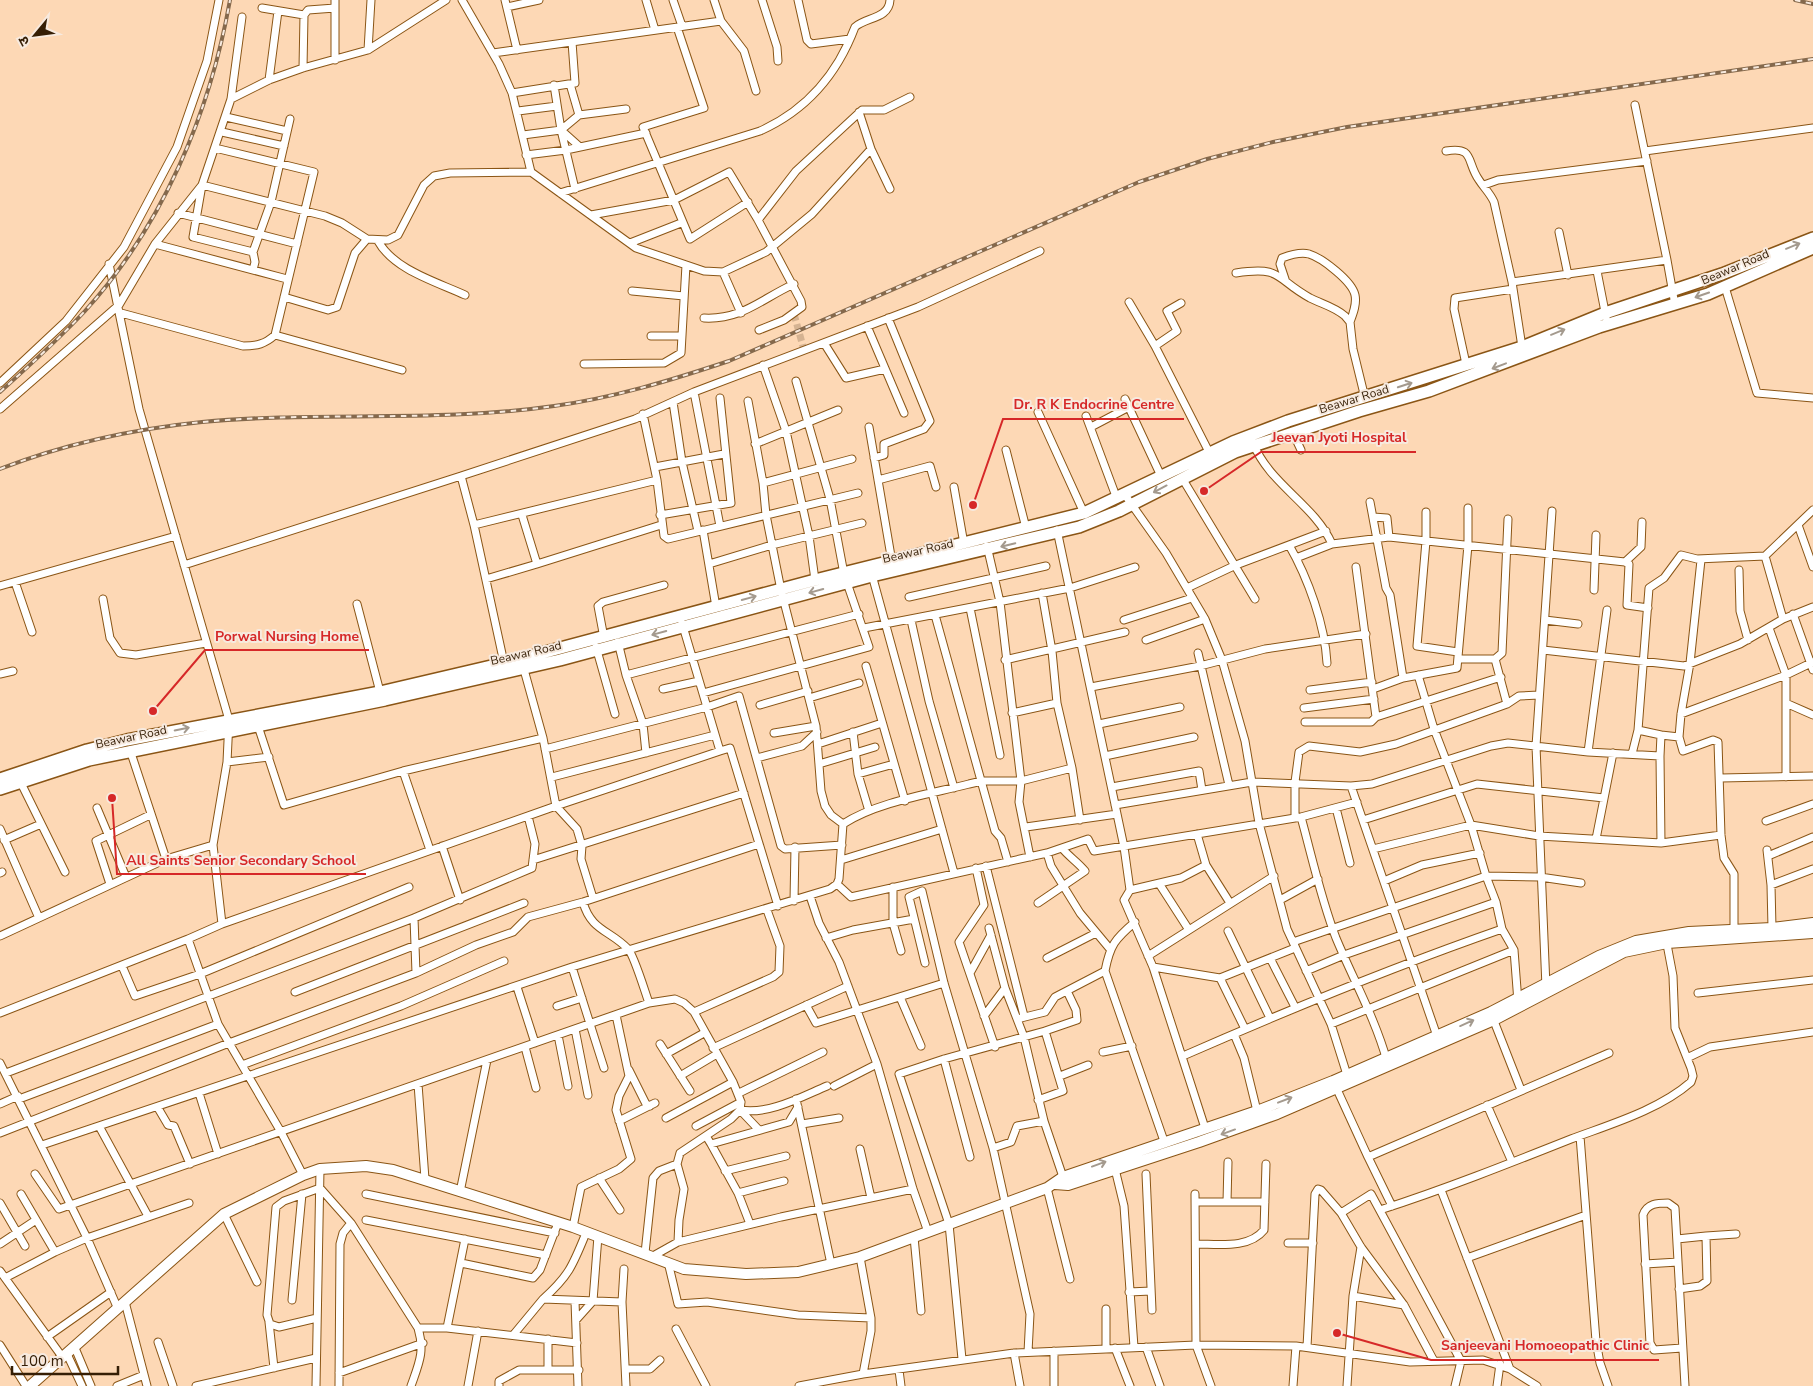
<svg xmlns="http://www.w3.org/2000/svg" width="1813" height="1386" viewBox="0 0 1813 1386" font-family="'Nunito Sans','Noto Sans Devanagari',sans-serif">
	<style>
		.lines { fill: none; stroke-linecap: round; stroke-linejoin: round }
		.street-tunnel { stroke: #d5b392; stroke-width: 7; stroke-dasharray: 7 3.5; stroke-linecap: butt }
		.street-casing { stroke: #8a5515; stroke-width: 9 }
		.secondary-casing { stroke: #8a5515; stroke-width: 12 }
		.primary-casing { stroke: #8a5515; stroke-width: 14 }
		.street { stroke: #fff; stroke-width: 7 }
		.secondary { stroke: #fff; stroke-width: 10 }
		.primary { stroke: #fff; stroke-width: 11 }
		.rail-casing { stroke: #85694c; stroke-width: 4 }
		.rail { stroke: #f7eadf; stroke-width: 2; stroke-dasharray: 5.5; stroke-linecap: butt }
		.oneway { stroke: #a49a8e }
		.labels { text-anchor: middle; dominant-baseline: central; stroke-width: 4; stroke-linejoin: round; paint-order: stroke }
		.street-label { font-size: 12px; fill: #351e05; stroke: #f7eadf }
		.leader { fill: none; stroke: #d62828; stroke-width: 2 }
		.callout-dot { fill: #d62828; stroke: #f7eadf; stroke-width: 2 }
		.callout-label { font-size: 14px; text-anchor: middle; font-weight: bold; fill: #d62828; stroke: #f7eadf; stroke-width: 4; stroke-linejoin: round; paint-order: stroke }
	</style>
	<rect width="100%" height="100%" fill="#fdd8b5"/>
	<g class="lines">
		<path class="street-tunnel" d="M794,314L804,350"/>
		<defs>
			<path id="street" d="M335,0V60
				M462,0L499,64L512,93L531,172
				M505,0L517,50
				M646,0L655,30
				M673,0L682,26
				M714,0L721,21L744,51L756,91
				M762,0L777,47L778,61
				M798,0L807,40L811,44L850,39
				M507,7L539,0
				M262,8L304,15L303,68
				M304,15L308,10L335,8
				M242,17L231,99L202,185L193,237L253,252L271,202L290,119
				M677,27L704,108L643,127L690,239L748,202
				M368,50L371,0
				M493,53L721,21
				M269,80L278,11
				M570,84L579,115L626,109
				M554,85L561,130L575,189
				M512,93L575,83L572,42
				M231,99L269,80L303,68L368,50L446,0
				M1635,105L1667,260
				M518,111L557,106
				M859,112L871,149L890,189
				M579,115L561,130L580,147
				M226,117L287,131
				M222,132L284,146
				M523,135L561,130
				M1446,151C1475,146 1466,162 1479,180C1484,188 1490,193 1494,202L1512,282L1522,347
				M1645,151L1813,128
				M526,155L566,150L646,133
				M202,185L325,216L342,223L367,239L388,240L398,235L424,185L434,176L450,173L531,172L636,248L704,271L723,272L766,252L812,214L871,149
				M1484,185L1498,180L1647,161
				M560,193L760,131C807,110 837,75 855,27C866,17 889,19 890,0
				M178,213L297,244
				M591,215L674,200L729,172L758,220L801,301L802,307L784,320L759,330
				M758,220L796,171L862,110H884L910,97
				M1559,232L1568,275
				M378,241C394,270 437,282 465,295
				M630,243L681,223
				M155,244L287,279
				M109,264L139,409L229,720L227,762L213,845L222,924L188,939L218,1024L281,1132L303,1175
				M253,270L255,262L253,252
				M1597,271L1606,317
				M723,272L741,313
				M1236,273C1283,266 1274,278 1310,298C1322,304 1335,307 1345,316L1350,322L1353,349L1365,398
				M1285,279L1280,264L1282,258C1290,255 1301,252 1309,254C1322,258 1352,281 1355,295C1357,304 1353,314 1350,322
				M1512,282L1667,260L1675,305
				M1725,287L1757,393L1813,398
				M632,291L684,296
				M284,297L328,310L337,307L355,253L367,239
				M1129,302L1155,346L1209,452
				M121,313L243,346C257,346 265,344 275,335L314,172L215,148
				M704,318C742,320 761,299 794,284
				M867,326L904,413
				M275,335L402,370
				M651,336H682
				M824,343L846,378L885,369
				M1155,346L1177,331L1167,311L1181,303
				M584,364L664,363L681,353L686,265
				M1466,364L1454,309L1455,298L1513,289
				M763,365L786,431L809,536L815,580
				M0,383L66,321L124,247L177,147L207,61L219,0
				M694,392L720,526
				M1125,399L1161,476
				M748,401L763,483L766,515L781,590L816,726L821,791L825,806L831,815L843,824
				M673,402L682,462L698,531
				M0,409L119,305L155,244L202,185
				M1038,412L1084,513
				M643,414L657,480L664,536L668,539L858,493
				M1086,416L1117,499
				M869,427L892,562
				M1091,427L1129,407
				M1293,433L1301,450
				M1253,443C1270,485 1314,504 1332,544
				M755,444L838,410
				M1006,450L1026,528
				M874,458L884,455V444L924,429L930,421L888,318
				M655,467L724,454
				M1182,478L1255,599
				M878,480L930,466L936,487
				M763,483L852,459
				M954,487L964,544
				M1125,495L1166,553L1205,619L1222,660L1245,741L1259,823L1287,929L1331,1024L1348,1078
				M1370,502L1386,588L1390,595L1403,678
				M1426,512V541L1417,646L1458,652
				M522,515L537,564L661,525
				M660,515L731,503L720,398
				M1373,517L1387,518L1389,537
				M474,525L657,480
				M1798,525L1813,567
				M703,530L716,607
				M1057,530L1124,847L1130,890
				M1289,545C1308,578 1325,625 1327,663
				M987,546L1000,602L1021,781L1019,802L1030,857
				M1765,556L1783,619
				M1296,558L1332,544L1389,537L1625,562L1641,547L1642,522
				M1697,559L1765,556L1813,510
				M1625,562L1629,564L1627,605L1648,608
				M709,564L772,545L862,523
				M184,565L461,476
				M1739,570L1740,611L1748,640
				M872,575L954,873
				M486,579L537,564
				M15,582L32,632
				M0,586L176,536
				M1187,588L1236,565L1326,531
				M1594,590L1596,535
				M909,597L1046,566
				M103,599L110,638L120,653L136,655L206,643
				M357,604L380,692
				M970,608L1000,755
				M1793,614L1813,670
				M935,615L995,831L1001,838L1008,862
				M911,620L929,701L954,788
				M1124,620L1192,598
				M1545,620L1578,624
				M682,623L720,751L730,748L778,906
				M864,628L1070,588L1135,567
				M1769,628L1786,675V777
				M604,638L598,606L603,602L664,585
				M1146,640L1205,619
				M618,642L626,675L643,724L646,753
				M596,647L615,714
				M1543,650L1684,666L1740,644L1783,619L1813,607
				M1198,653L1229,785
				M1458,659H1495
				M1005,660L1125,632
				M504,663L474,525L461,476L635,419L694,392L918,307L1040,251
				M866,666L905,801
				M0,674L13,671
				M626,675L859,614
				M1418,675L1434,729L1471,825L1486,876L1496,902L1502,929L1514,950L1518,1002
				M1091,687L1200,666L1265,649L1366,634
				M663,689L699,681
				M1373,689L1403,678L1457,668L1468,545V508
				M1310,690L1372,682
				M703,693L869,647L844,574L830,499L796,381
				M809,698L859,683
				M1057,703L1072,768L1080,820
				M1507,704L1495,659L1502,653L1508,519
				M1788,704L1813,715
				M760,705L808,691
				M1304,708L1374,699
				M1012,713L1057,703L1052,651L1042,593
				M1681,714L1786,675L1813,662
				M1376,717L1501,677
				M1305,722H1371L1376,717L1356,567
				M1099,724L1180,707
				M258,726L284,805L403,771L543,738
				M853,732L858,774L869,811
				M774,733L816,726
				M1661,735L1679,737
				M818,744L882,723
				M545,749L707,707L739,696L781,846L785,849L842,845
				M130,750L166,859
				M1588,752L1607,610
				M1632,754L1638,730
				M1105,756L1194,737
				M757,758L802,746L817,732
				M227,762L269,757
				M819,764L875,747
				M403,771L430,850
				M858,774L894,764
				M552,777L715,735
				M1721,778L1813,776
				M20,781L65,872
				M1351,786L1438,1039
				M1112,787L1199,771L1202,790
				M1115,805L1252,782L1351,786L1372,784L1491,746L1508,743L1588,752L1660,756
				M97,808L126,877
				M1336,808L1350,863
				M1295,817V782L1299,752L1309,746L1360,752L1396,744L1507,704L1519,696L1539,695
				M1301,817C1312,857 1321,899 1336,938C1353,979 1375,1018 1387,1061
				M1363,820L1477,784L1604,798
				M1766,821L1813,804
				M1026,827L1117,814
				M0,829L39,918
				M1197,834L1206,865L1230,903
				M1596,839L1613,753
				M4,840L41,824
				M1661,843L1660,756L1661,735L1638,730L1649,588L1664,578L1681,555L1701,560L1690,663L1681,714L1679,737L1683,751L1713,740L1718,742L1721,835L1724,858L1734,874V932
				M442,846L460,900
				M1373,849L1471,825L1539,836L1661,843L1721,835
				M1767,850L1771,885L1772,928
				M1047,853L1051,866L1080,913L1110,949
				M1768,856L1813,837
				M533,860L744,793
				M841,860L942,829
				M986,866L1024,1016
				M976,868L984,905L959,942L995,1047
				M0,873L2,872
				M1384,881L1422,865L1480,853
				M110,884L96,841L150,815
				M837,884L851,897L1047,853L1088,839L1094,851L1301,817L1357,802
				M1160,885L1189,930
				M1771,885L1813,869
				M893,887V923L901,951
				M810,896L819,923L839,962L877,1064L913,1189L928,1232
				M593,898L581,859L582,846L577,829L556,806L720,751
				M1280,900L1318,879
				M794,901L795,847
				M583,902C591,931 610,930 628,949C634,955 645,992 649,1003
				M1038,903L1085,871C1078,862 1068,856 1062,848
				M1135,922C1115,939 1110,945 1105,971L1164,1141
				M222,924L556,806L543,738L523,666
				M989,928L1005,988L1024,1037L1044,1121L1063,1177
				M1228,931L1270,1018
				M0,936L166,859L213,845
				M826,938L853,930L914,919
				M1293,942L1486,876L1540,877L1581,883
				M1148,956L1274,876
				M1047,958L1096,933
				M1270,958L1295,1007
				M925,963L909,897L922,891L944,983L993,1148L1030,1314L1028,1352
				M122,966L135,996L200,974L409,887
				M572,967L604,1068
				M1153,967L1220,978L1295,948
				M1306,971L1344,955L1496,902
				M416,973L414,918L532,868L535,844L528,816
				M970,973L991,935
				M1220,978L1245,1029
				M517,987L535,1043
				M1546,987L1536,746L1552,511
				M295,992L524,903
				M1698,993L1813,980
				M900,997L921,1046
				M806,1005L816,1023L944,983
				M557,1006L582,998
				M694,1012L773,977L779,972L780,946L767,910
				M0,1013L188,939
				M984,1016L1005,988
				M1492,1016L1521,1090
				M1021,1018L1045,1012L1055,997L1105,971
				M1331,1024L1514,950
				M575,1029L588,1095
				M1045,1031L1077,1020L1076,1010L1067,991
				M1234,1034L1244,1058L1257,1111
				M558,1035L568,1086
				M660,1044L690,1091
				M525,1047L536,1088
				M713,1048L848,986
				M1103,1052L1132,1046
				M666,1054L704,1033
				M1183,1056C1288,1010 1393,967 1502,929
				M1687,1058L1710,1047L1813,1032
				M944,1059L970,1157
				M0,1063L87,1238L118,1309
				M242,1065L401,1006L504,961
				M629,1070L646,1104L650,1106
				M6,1073L414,918
				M680,1076L717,1054
				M1060,1076L1088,1065
				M418,1084L425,1179
				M1335,1085L1368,1157L1609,1053
				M834,1086L877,1064
				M199,1093L218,1154
				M739,1093L823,1052
				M19,1099L218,1024
				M796,1099L831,1264
				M0,1104L18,1096
				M1487,1105L1512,1162
				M158,1108L168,1125L174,1126L190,1164
				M740,1110C769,1115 801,1097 827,1086
				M741,1111L759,1130
				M666,1118L733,1082
				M619,1121L655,1103
				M802,1124L839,1118
				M99,1126L148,1216
				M696,1126L741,1102
				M1205,1128L1153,967L1124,900L1130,890L1181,878L1206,865
				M0,1133L229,1043L416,973L476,945L513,932L528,917L583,902L759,844
				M706,1136L711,1144L789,1122L798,1107
				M1580,1136L1596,1341L1600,1363L1608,1386
				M711,1144L738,1193L750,1224
				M42,1145L572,967L830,889L837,884L839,879L843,824C877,802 930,794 969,784L982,781H1021L1072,768
				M993,1148L1011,1142L1017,1126L1044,1121
				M860,1149L871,1198
				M1368,1157L1392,1206
				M1115,1169L1124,1206L1134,1347
				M725,1171L786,1156
				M35,1174L59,1209L649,1003L675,999L684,1003L694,1012L733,1082L741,1102L740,1110L731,1119L680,1153L677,1164L684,1189L679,1220L678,1242
				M1146,1174L1152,1310
				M599,1178L620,1210
				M1047,1188L1070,1279
				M1441,1190L1510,1369
				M460,1192L487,1060
				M738,1193L784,1181
				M366,1194L555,1233
				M1195,1194L1196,1345L1211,1386
				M1195,1202H1265
				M1227,1202L1228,1162
				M0,1203L25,1246
				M1380,1210C1445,1189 1508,1164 1571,1139C1611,1124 1659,1110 1691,1082L1693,1076L1691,1068L1675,1028L1673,976L1666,939
				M1341,1213L1371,1194L1461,1361L1455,1386
				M224,1214L257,1282
				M366,1220L546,1255
				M573,1227L581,1187L619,1169L631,1159L616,1110L619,1096L629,1076L616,1015
				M914,1237L921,1311
				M1677,1239L1706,1236
				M1288,1243H1313
				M0,1244L36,1220
				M1196,1244C1218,1244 1249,1249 1264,1230L1266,1164
				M55,1252L87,1238L189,1203
				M645,1253L653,1178L659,1171L677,1164
				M653,1256L678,1242L781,1217L913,1189
				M860,1257L871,1318V1331L863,1374
				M1467,1258L1586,1215
				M668,1262L678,1304L707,1302L798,1315L871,1318
				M461,1263L533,1278L540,1270L558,1223
				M1645,1264L1678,1262
				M624,1269L622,1302L626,1386
				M0,1271L63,1358
				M5,1278L55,1252L21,1194
				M1679,1289L1700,1286L1707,1281L1706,1236L1736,1234
				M1129,1292L1151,1291
				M1353,1296L1404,1305
				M543,1299C569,1276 573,1265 586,1233
				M292,1300L302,1194
				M575,1301L578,1386
				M125,1302L147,1386
				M317,1318L279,1327L270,1324L267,1315L276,1207L284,1201L320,1188L351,1223L418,1328C425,1352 419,1363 411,1386
				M576,1320L593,1301L598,1236
				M269,1322L274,1368
				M418,1328H447L577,1343
				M447,1328L465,1239
				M676,1329L706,1386
				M514,1334L543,1299L622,1302
				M47,1337L111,1292
				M548,1339V1370
				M158,1342L173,1386
				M0,1345L26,1386
				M1146,1347L1160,1386
				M1307,1347L1315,1194L1318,1189L1321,1190L1341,1213L1361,1247L1404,1305L1434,1361
				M75,1348L91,1386
				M1106,1348V1309
				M1115,1348L1130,1386
				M1682,1348L1654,1350L1650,1343L1643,1215C1647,1203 1658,1203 1668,1203L1675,1208L1685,1386
				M1054,1351V1386
				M1014,1353L1020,1386
				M67,1354L82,1386
				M962,1359L949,1224L899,1074L944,1059L1045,1031L1063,1091L1038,1100
				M627,1369H650L660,1360
				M899,1370L901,1386
				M339,1373L423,1343
				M117,1386L144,1375
				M196,1386L316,1358
				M316,1386L320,1169
				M339,1386L340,1244L343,1233L351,1223
				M468,1386L478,1331
				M499,1386V1381L519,1370H579
				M799,1386L863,1374L1014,1353L1196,1345L1296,1346L1410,1362L1483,1360L1510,1369L1537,1386
				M1293,1386L1296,1346
				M1347,1386L1353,1296L1361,1247
				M1497,1386L1500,1364"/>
			<path id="secondary" d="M1055,1184L1068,1185L1199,1142L1277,1114L1494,1020L1624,952L1667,943L1813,933
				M30,1386L224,1214L303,1175L320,1169L366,1166L393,1170L573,1227L684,1269L746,1274L798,1272L860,1257L1047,1188L1063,1177L1257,1111L1333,1081L1491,1012L1599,956L1636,941L1689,932L1772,928L1813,923"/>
			<path id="primary" d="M0,779L87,750L127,740L380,692L504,663L815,580L1084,513L1233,442L1288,421L1522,347L1605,313L1722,274L1813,238
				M0,789L89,760L385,700L560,660L872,576L1079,527L1119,511L1235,452L1359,411L1429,391L1599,327L1708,294L1813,248"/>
		</defs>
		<use href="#street" class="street-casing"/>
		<use href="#secondary" class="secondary-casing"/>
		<use href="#primary" class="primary-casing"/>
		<use href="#street" class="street"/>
		<use href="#secondary" class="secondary"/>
		<use href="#primary" class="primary"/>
		<defs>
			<path id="rail" d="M1795,0L1813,4
				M0,392C29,366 58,340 85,311C163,225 210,113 230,0
				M0,469C64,444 134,429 202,422C319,411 437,423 554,406C613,398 672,380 729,361L1139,182L1207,159L1273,142L1347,127L1813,59"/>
		</defs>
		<use href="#rail" class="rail-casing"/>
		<use href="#rail" class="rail"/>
	</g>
	<defs><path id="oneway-shaft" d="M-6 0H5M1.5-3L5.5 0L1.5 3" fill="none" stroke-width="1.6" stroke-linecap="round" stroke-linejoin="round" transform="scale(1.25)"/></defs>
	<g class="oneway">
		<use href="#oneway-shaft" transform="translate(1793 246) rotate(-22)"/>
		<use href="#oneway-shaft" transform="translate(1702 295) rotate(161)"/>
		<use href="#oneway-shaft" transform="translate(1558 332) rotate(-22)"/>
		<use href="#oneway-shaft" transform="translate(1499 366) rotate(159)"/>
		<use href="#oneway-shaft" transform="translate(1405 385) rotate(-18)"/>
		<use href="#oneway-shaft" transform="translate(1160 489) rotate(152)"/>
		<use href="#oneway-shaft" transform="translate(1008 545) rotate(167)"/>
		<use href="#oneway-shaft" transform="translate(816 591) rotate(165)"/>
		<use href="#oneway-shaft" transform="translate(749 598) rotate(-15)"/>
		<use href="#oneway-shaft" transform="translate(659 633) rotate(165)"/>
		<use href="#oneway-shaft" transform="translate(182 729) rotate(-11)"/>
		<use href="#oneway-shaft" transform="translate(1467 1023) rotate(-24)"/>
		<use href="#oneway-shaft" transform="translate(1285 1100) rotate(-21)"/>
		<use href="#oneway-shaft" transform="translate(1228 1132) rotate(160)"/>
		<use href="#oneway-shaft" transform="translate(1099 1164) rotate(-20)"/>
	</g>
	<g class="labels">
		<g class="street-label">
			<text transform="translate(1735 267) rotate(-23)">Beawar Road</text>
			<text transform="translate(1354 399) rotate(-17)">Beawar Road</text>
			<text transform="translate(918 551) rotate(-13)">Beawar Road</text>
			<text transform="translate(526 653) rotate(-13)">Beawar Road</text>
			<text transform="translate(131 737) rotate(-12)">Beawar Road</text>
		</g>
	</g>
	<path class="leader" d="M973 505L1003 419H1184M1204 491L1261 452H1416M153 711L205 650H369M112 798L117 874H366M1337 1333L1431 1360H1659"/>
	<g class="callout-dot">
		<circle cx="973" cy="505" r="5"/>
		<circle cx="1204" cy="491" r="5"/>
		<circle cx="153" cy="711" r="5"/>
		<circle cx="112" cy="798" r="5"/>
		<circle cx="1337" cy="1333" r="5"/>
	</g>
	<g class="callout-label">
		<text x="1094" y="409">Dr. R K Endocrine Centre</text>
		<text x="1339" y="442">Jeevan Jyoti Hospital</text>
		<text x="287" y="641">Porwal Nursing Home</text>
		<text x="241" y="865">All Saints Senior Secondary School</text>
		<text x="1545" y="1350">Sanjeevani Homoeopathic Clinic</text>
	</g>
	<g transform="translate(35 35) rotate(241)" stroke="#f7eadf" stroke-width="4" paint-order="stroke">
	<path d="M0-4L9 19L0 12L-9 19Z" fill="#351e05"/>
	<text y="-8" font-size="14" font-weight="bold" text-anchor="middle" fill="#351e05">उ</text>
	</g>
	<path d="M12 1366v8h106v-8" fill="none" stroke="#351e05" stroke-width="2.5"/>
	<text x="20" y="1366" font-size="15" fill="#351e05" stroke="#f7eadf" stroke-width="4" paint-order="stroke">100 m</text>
</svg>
